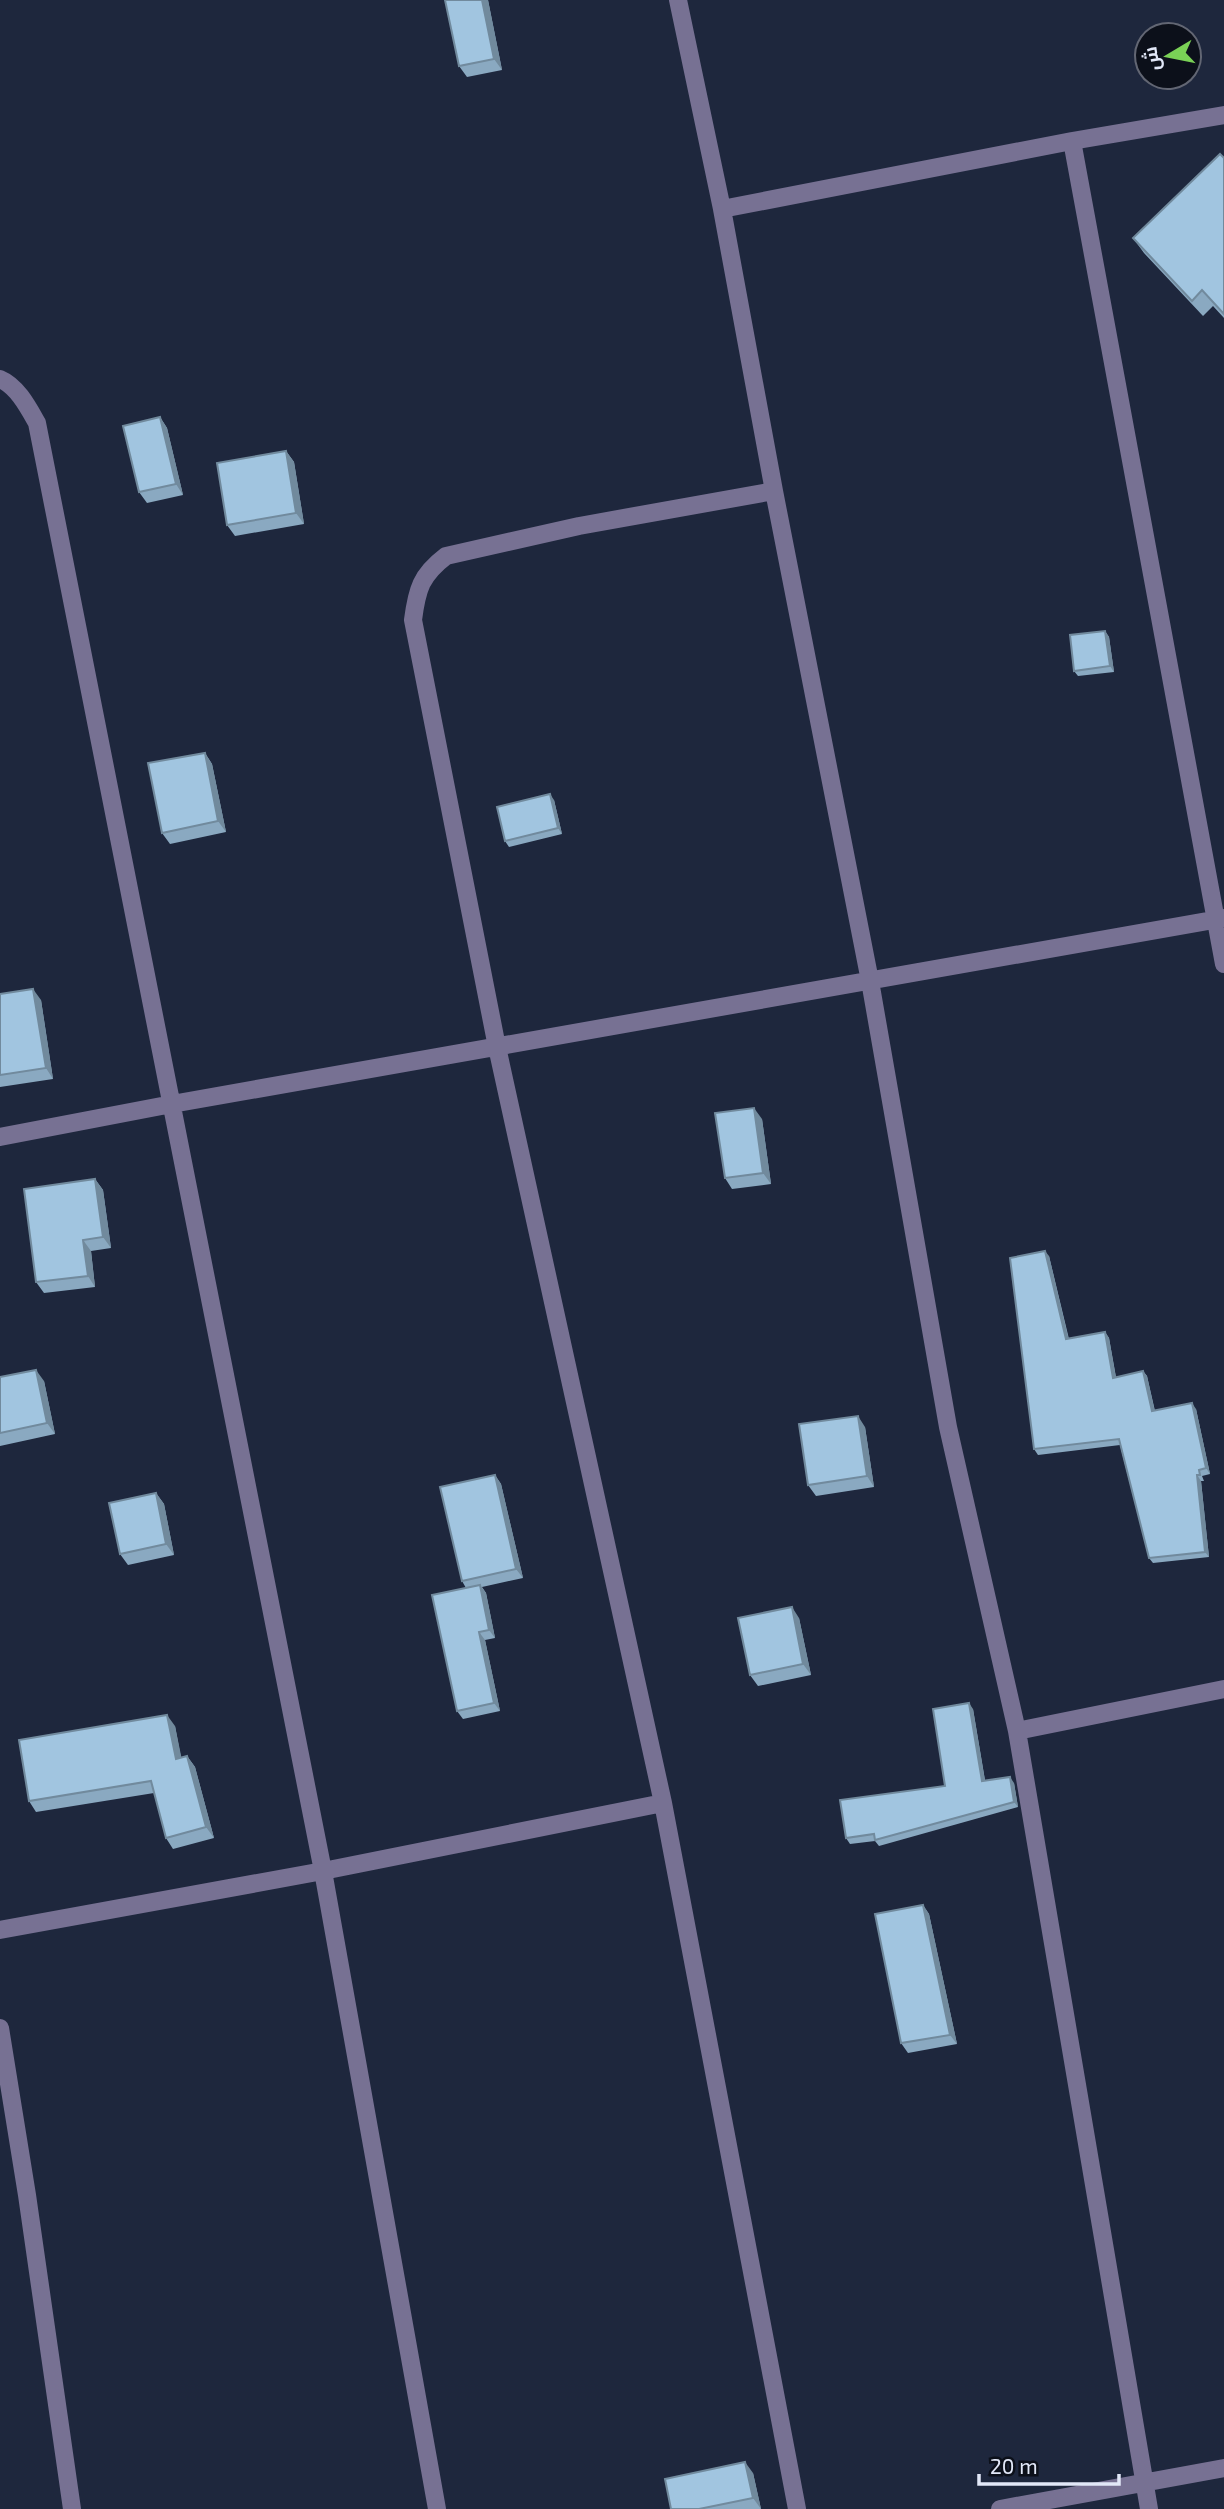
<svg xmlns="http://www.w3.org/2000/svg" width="1224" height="2509" viewBox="0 0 1224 2509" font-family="'Exo 2',Cairo,sans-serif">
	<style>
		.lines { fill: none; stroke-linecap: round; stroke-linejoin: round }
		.minor { stroke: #777193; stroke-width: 18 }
		.wall { fill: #8aa9c1 }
		.shaded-wall { fill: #718a9d }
		.building { fill: #a1c5e0; stroke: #718a9d; stroke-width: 2 }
	</style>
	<rect width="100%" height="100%" fill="#1e273d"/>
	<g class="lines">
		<path class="minor" d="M678,0L722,209L774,491L870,981L948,1427L1017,1731L1149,2509
			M1072,141L1224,964
			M722,209L1072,141L1224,115
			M0,379C17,386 28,407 37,423L323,1871L437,2509
			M774,491L579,526L446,556C421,575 417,589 413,620L497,1047L663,1803L797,2509
			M0,1137L172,1104L1224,918
			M1017,1731L1224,1689
			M0,1930L323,1871L663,1803
			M0,2028L27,2195L72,2509
			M1000,2509L1224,2468"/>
	</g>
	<path class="wall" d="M488,0L502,70L467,77L459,66Z
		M1224,158V318L1213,306L1203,316L1144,253L1133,238Z
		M160,417L167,428L183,495L147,503L139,492Z
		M286,451L294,462L304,524L235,536L227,525Z
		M1105,631L1109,637L1114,672L1078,676L1074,671Z
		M205,753L212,764L226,832L170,844L162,833Z
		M554,800L562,834L509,847L505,841Z
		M0,994L41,1000L53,1079L0,1087Z
		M762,1119L771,1184L732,1189L725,1178Z
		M95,1179L103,1190L111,1248L91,1251L95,1287L44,1293L36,1282Z
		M1049,1256L1069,1339L1105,1332L1109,1338L1116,1377L1143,1371L1147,1376L1155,1411L1196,1409L1210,1474L1202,1476L1204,1481H1201L1209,1557L1153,1563L1149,1558L1120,1445L1038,1455L1034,1449Z
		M0,1377L44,1381L55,1434L0,1446Z
		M865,1427L874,1487L816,1496L808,1485Z
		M495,1475L501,1484L523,1578L482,1587L486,1593L495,1638L485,1640L500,1711L463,1719L457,1711L466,1588L462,1581Z
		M156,1493L164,1504L174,1555L128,1565L120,1554Z
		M799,1618L811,1675L758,1686L750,1675Z
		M973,1709L985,1780L1014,1783L1018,1807L879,1846L875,1841L850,1844L846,1838L945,1786Z
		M175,1726L181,1758L187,1756L195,1767L214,1838L173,1849L166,1838L154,1793L36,1812L29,1801Z
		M923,1905L929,1914L957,2044L908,2053L901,2043Z
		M753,2473L761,2509H671Z"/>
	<path class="shaded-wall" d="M482,0H488L502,70L494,59Z
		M160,417L167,428L183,495L176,484Z
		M286,451L294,462L304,524L296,513Z
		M1105,631L1109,637L1114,672L1110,666Z
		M205,753L212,764L226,832L218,821Z
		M550,794L554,800L562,834L558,828Z
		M33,989L41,1000L53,1079L46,1068Z
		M754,1108L762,1119L771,1184L763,1173Z
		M95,1179L103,1190L111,1248L103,1237Z
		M83,1240L91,1251L95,1287L88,1276Z
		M1045,1251L1049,1256L1070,1345L1066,1339Z
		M1105,1332L1109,1338L1117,1384L1113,1378Z
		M36,1370L44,1381L55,1434L47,1423Z
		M1143,1371L1147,1376L1156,1417L1152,1411Z
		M1192,1403L1196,1409L1210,1474L1206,1468Z
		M858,1416L865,1427L874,1487L867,1476Z
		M495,1475L501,1484L523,1578L516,1569Z
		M1197,1475L1201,1481L1209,1557L1205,1552Z
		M156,1493L164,1504L174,1555L166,1544Z
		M480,1585L486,1593L495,1638L489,1630Z
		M792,1607L799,1618L811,1675L803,1664Z
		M479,1632L485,1640L500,1711L494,1703Z
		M969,1703L973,1709L986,1787L982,1781Z
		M167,1715L175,1726L184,1770L176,1759Z
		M187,1756L195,1767L214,1838L206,1827Z
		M1010,1777L1014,1783L1018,1807L1014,1802Z
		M923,1905L929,1914L957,2044L950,2035Z
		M745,2462L753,2473L761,2509L753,2498Z"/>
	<path class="building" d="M445,0H482L494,59L459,66Z
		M1220,154L1224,158V314L1202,290L1192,301L1133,238Z
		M160,417L176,484L139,492L123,426Z
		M286,451L296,513L227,525L217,463Z
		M1105,631L1110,666L1074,671L1070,635Z
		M205,753L218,821L162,833L148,763Z
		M550,794L558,828L505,841L497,807Z
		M33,989L46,1068L0,1075V994Z
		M754,1108L763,1173L725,1178L715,1113Z
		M95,1179L103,1237L83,1240L88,1276L36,1282L24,1189Z
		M1045,1251L1066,1339L1105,1332L1113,1378L1143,1371L1152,1411L1192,1403L1206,1468L1199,1470L1200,1475H1197L1205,1552L1149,1558L1119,1439L1034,1449L1010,1258Z
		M36,1370L47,1423L0,1433V1377Z
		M858,1416L867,1476L808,1485L799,1424Z
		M495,1475L516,1569L462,1581L440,1487Z
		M156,1493L166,1544L120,1554L109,1503Z
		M480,1585L489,1630L479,1632L494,1703L457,1711L432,1595Z
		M792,1607L803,1664L750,1675L738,1618Z
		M969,1703L982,1781L1010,1777L1014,1802L875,1840L874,1834L846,1838L840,1800L945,1786L933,1709Z
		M167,1715L176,1759L187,1756L206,1827L166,1838L151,1781L29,1801L19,1740Z
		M923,1905L950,2035L901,2043L875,1914Z
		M745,2462L753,2498L699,2509H671L665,2479Z"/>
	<g transform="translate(1168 56) rotate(260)"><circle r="33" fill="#0c101a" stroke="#626673" stroke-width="2"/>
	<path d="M0-5L12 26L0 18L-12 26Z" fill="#7ad156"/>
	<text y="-10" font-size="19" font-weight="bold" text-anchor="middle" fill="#e2e8f8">ش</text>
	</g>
	<path d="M979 2474v10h140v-10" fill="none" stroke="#e2e8f8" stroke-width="3.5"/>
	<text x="990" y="2474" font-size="21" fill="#e2e8f8" stroke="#0c101a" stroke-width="5" paint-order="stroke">20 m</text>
</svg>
